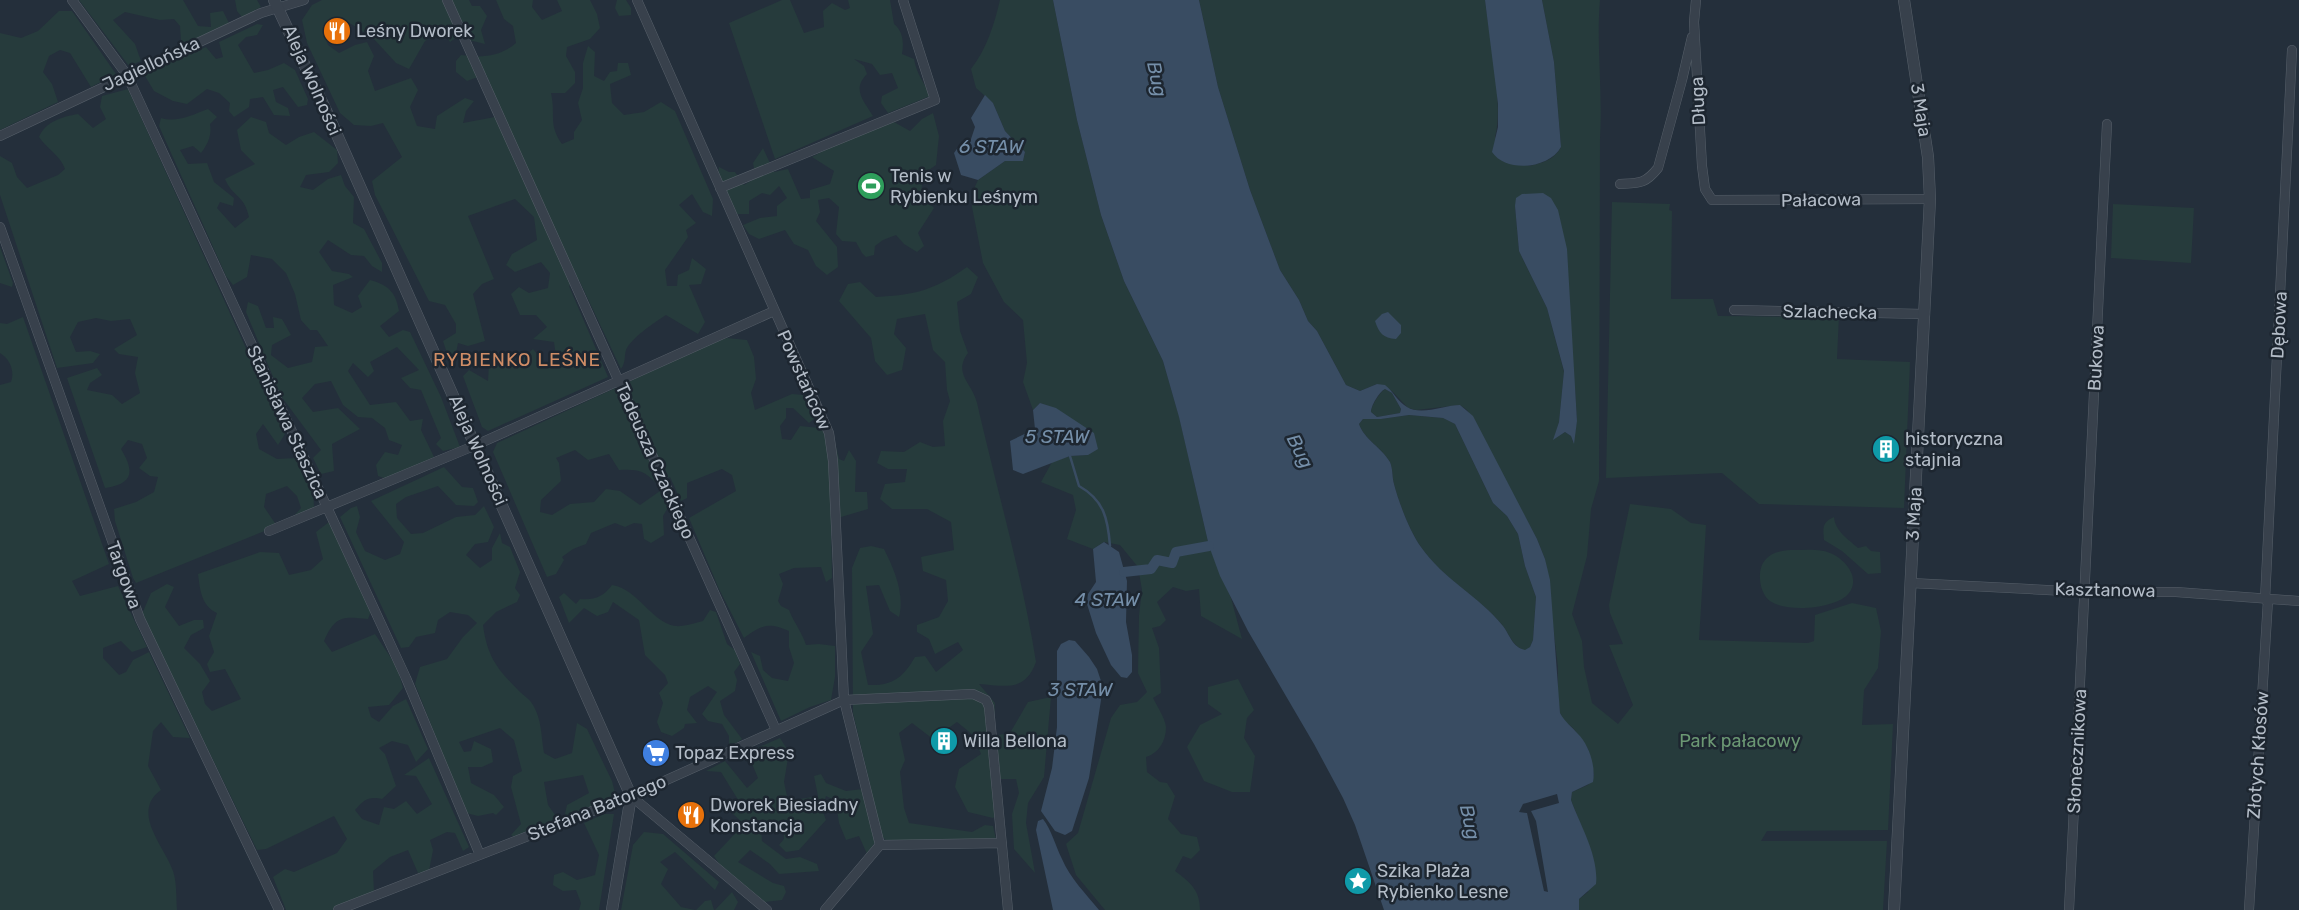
<svg xmlns="http://www.w3.org/2000/svg" width="2299" height="910" viewBox="0 0 2299 910" font-family="Rubik,sans-serif">
	<style>
		.green { fill: #263b3c; fill-rule: evenodd }
		.water { fill: #394c62; fill-rule: evenodd }
		.lines { fill: none; stroke-linecap: round; stroke-linejoin: round }
		.stream { stroke: #394c62; stroke-width: 2.5 }
		.canal { stroke: #394c62; stroke-width: 10 }
		.minor-casing { stroke: #565f69; stroke-width: 10 }
		.tertiary-casing { stroke: #565f69; stroke-width: 12 }
		.minor { stroke: #38414c; stroke-width: 9 }
		.tertiary { stroke: #38414c; stroke-width: 11 }
		.labels { text-anchor: middle; dominant-baseline: central; stroke-width: 5; stroke-linejoin: round; paint-order: stroke }
		.poi-label { font-size: 18px; fill: #b3bcc7; stroke: #1d2630; text-anchor: start }
		.street-label { font-size: 18px; fill: #b3bcc7; stroke: #1d2630 }
		.park-label { font-size: 18px; fill: #6b9773; stroke: #1d2630 }
		.water-label { font-size: 19px; font-style: italic; fill: #758fa9; stroke: #1d2630 }
		.neighbourhood-label { font-size: 19px; letter-spacing: 1px; fill: #d08d66; stroke: #1d2630 }
	</style>
	<rect width="100%" height="100%" fill="#242f3b"/>
	<path class="green" d="M79,0H183L198,26L211,27L210,13L223,11L229,23L187,43L181,41L180,26L174,19L160,20L125,12L113,20L135,44L141,61L129,66Z
		M235,0H257L261,7L242,17L237,11Z
		M322,0H469L472,6H480L487,16L481,30L485,44L457,37L450,42L442,31L425,41L409,69L396,63L373,38L348,22L323,31L328,45L339,53L355,45L367,42L374,56L368,71L375,91L411,78L418,90L410,107L417,126L435,129L437,116L465,98L474,101L466,111L463,123L495,117L502,113L486,74L467,81L456,72V61L461,55C482,58 500,57 516,43L513,26L504,19L496,0H533L532,7L542,20L562,11L557,0H590L597,14L600,28L590,39L567,47L566,56L575,72V83L565,93H551C556,116 548,124 562,144L574,139V132L582,120L578,103L583,88V63L588,46L595,52L594,76L604,81L610,72L617,71L618,63H628L631,75L610,84L612,103L624,115L644,112L661,102L675,111L713,199L712,216L703,212L692,194L679,205L696,223L686,230L688,237L665,270L667,286H677L678,275L689,270L692,258L706,269L701,284L689,285L705,322L698,334L666,315C654,323 632,337 626,350C624,357 626,362 621,369L579,280L569,286L608,377L488,431L482,427L463,376L469,370L488,381L489,364L506,358L522,364L524,357L533,349L548,367L557,364L554,342L533,339L547,327L536,315H520L511,294L519,287L529,293L548,288L550,273L541,262L515,272L506,265L512,254L537,240L534,217L515,199L468,216L494,279L482,284L473,294L485,341L468,346L458,343L455,358L448,356L443,341L456,333V324L445,305L429,301L375,195L372,181L402,157L383,123L371,126L354,125L340,113L307,43L302,20L312,5Z
		M617,0H626L631,8V15L619,16L615,8Z
		M782,0H790L804,33L824,27L823,11L832,3L845,10L850,8L848,0H890L894,24C903,31 904,43 902,54L914,59C917,76 924,81 930,96L888,113L881,103L882,96L898,88L892,73L880,75L872,64L854,59L864,66L867,74C852,89 863,100 873,116L775,159L729,23Z
		M1000,0H1053L1077,120L1101,215L1124,281L1163,361L1179,416L1209,546L1231,598L1242,639L1201,616L1199,589L1186,591L1173,587L1157,602L1166,620L1160,626L1152,628L1159,648L1161,693L1153,698C1157,706 1165,718 1166,727C1166,741 1159,753 1146,757L1147,772L1160,782L1167,783L1175,796L1168,819L1181,834L1197,837L1200,850L1191,859L1183,856L1175,871C1190,882 1200,890 1200,910H1105L1076,875L1066,844L1078,833L1111,718L1120,705L1137,702L1147,692L1138,673L1139,615L1142,590L1138,567L1120,545L1104,542L1093,549L1067,539L1076,510L1073,495L1041,482L1052,462L1070,456L1088,455C1076,427 1072,413 1040,403L1033,410L1023,382L1027,363L1023,320L1004,302L983,263L972,207L973,191L978,180L1005,161H1023L1025,152L1005,131L993,103L976,88L971,69C987,48 994,25 1000,0Z
		M1199,0H1485C1489,36 1504,104 1495,137L1529,166C1543,163 1554,160 1561,147L1554,62L1542,0H1600C1596,46 1603,92 1600,138L1599,481L1591,509L1587,556L1572,614L1582,641L1584,667L1592,703L1618,724L1633,705L1609,645L1623,644L1610,613L1609,605L1630,504L1671,509L1691,523L1706,525L1699,640L1808,643L1814,641L1815,615L1852,603L1876,608L1881,631L1878,668L1864,690L1862,725L1893,724L1888,830L1767,831L1761,841H1887L1883,910H1579V899L1588,892L1591,851L1571,800L1572,792L1588,785L1594,775L1588,749L1573,728L1565,722L1560,713L1558,696V667L1545,559L1537,539L1467,410L1460,405L1416,410L1408,408L1392,391L1377,384L1360,391L1346,385L1317,331L1308,321L1299,300L1280,270L1250,190L1218,87ZM1515,206L1575,388L1577,421L1573,442L1571,436L1565,432L1554,439L1559,422L1564,372L1547,308L1519,251Z
		M59,11H72L116,74L91,87L70,53L60,50L49,56L43,72L52,84L58,102L0,130V33L21,38L38,31Z
		M257,24L263,25L257,35L246,37L238,45L254,73L268,70L284,63L295,70L308,99L307,105L298,107L283,87L273,90L276,102L288,108L290,116L274,115L263,97L250,99L249,107L234,117L229,111L230,103L219,93L207,89L187,104L173,101L154,91L145,76L153,69L206,47L216,59L223,57L219,42Z
		M128,89L285,434L278,445L263,424L256,434L259,449L277,459L297,458L313,486L314,509L292,518L301,508L297,496L287,486L266,494L264,507L277,526L136,583L133,578L115,521L114,509L136,502L154,492L158,477L150,476L139,468L147,458L142,444L128,440L121,449C135,472 133,484 105,488L67,378L97,368L102,375L90,383L87,390L112,395L122,404L140,393L135,373L138,357L119,354L114,349L137,335L130,319L111,321L96,318L78,322L70,337L76,352L90,351L100,354L93,363L57,368L0,195V156L12,163L17,177L27,188L58,175L65,169C60,155 47,149 39,137C46,121 62,117 78,114L93,128L106,119L100,107L102,96Z
		M208,109L217,117L210,124C212,135 208,144 201,153L193,146L180,150L188,164L207,163L214,182L234,198L233,206L220,202L217,208L235,228L249,217C244,194 233,198 225,179L255,164L241,150L237,130L251,117L266,122L269,133L286,145L299,137L314,132L337,150L338,163L329,172L306,175L300,187L313,190L328,179L341,175L345,186L354,197L353,223L364,229L382,263V272L372,266L364,256L351,255L328,240L319,252L332,271L349,274L353,277L333,285L334,305L352,313L362,307L358,296L370,280C389,285 396,293 399,311L380,326L389,337L403,330L410,332L441,397L460,447L443,451L436,444L441,438L421,390L410,388L401,378L419,370L397,347L370,362L374,371L368,377L353,363L348,371L370,405L396,402L410,421L423,419L421,430L434,457L387,479L378,476L376,465L385,452L398,455L402,445L389,440L385,428L372,418L358,417L343,405L331,381L315,384L302,398L313,412L338,408L360,429L332,444L334,471L321,474L313,458L321,450L281,396L246,312L248,302L258,306L266,328H274L273,317L282,319L291,335L272,345L271,355L288,368L312,362L315,347L328,346L317,330H310L301,320L295,294L286,273L272,259L251,255L247,277L233,285L226,276L159,126L161,118C177,123 192,115 208,109Z
		M933,113L939,136L936,165L923,174L921,194L934,208L918,233L924,246L917,252L904,244L896,235L883,240L875,246L874,255L866,257L862,253L856,242L842,241L836,234L839,207L829,198L818,200L820,212L816,221L837,247L838,267L827,275L816,266L808,250L794,244L785,230L759,239L749,234L743,225L760,218L777,216V206L787,198L779,186L770,195L762,193L749,201V214H737L718,173L719,167L729,172H735L744,185L756,178L753,163L763,148L774,172L788,169L801,199L810,198V190L830,184L834,171L812,157L834,145L894,122L910,131L922,119Z
		M1612,202L1670,204L1669,210L1672,211L1671,299H1713L1718,316C1758,316 1799,318 1839,315L1837,359L1910,362L1904,508L1759,504L1722,473L1606,478Z
		M2113,204L2194,208L2191,263L2111,258Z
		M0,247L13,283L12,287L0,283Z
		M967,267L978,277L971,294L957,302L960,331L968,353C954,372 969,381 975,397C978,404 979,413 981,420C1000,501 1023,580 1036,662C1025,692 1006,686 979,684L995,703L993,736L1010,733L1028,702L1051,697L1044,777L1028,803L1026,823L1035,873L1014,849L1012,814L1019,793L1016,779H997L998,813L993,818L968,812L955,787L959,769L981,754L973,735L957,722L933,739L912,723L899,733L905,760L900,772L904,808L909,823L972,832L985,825L993,826L996,839L887,841L880,835L867,854L859,836L846,840L839,823L836,801L826,796L822,809L826,820L799,850L786,852L779,845L784,839L783,821L761,827L762,841L786,859L800,857L817,864L819,871L779,874L770,864L750,850L738,862L773,883L784,886L786,892L782,900L765,902L720,865L714,856L744,824L732,813L740,803L721,772L706,771L725,761L747,788L758,778L747,752L780,738L789,752L784,782L788,801L818,796L814,776L821,774L826,783L846,791L871,788L853,713L852,568L860,548L871,546L884,549C894,569 905,594 899,617L890,611L879,585L866,586L873,634L861,652L868,685C892,686 903,678 915,657L925,656L936,672L963,650L958,642L935,654L929,639L917,632V625L939,617L948,601L946,580L923,571L921,557L954,550L951,522L927,509H892L880,499L885,484L905,482L907,469H888L877,463L881,451L904,452L920,442L933,447L945,446L943,421L950,401L947,390L945,362L933,350L925,314L897,319L894,334L906,348L902,370L887,375L875,361L871,338L839,301L848,284L860,282L876,297C915,295 935,290 967,267Z
		M23,317L109,564L72,581L80,596L118,586L147,647L132,652L121,641L103,648V658L119,675L126,672L133,660L149,652L190,738L173,737L161,722L153,731L148,766L161,790C130,812 165,847 173,871C177,883 176,897 177,910H0V385L11,382C15,371 10,359 0,353V323L7,324Z
		M727,338L747,340L754,357L756,379L751,393L755,410L792,394L803,395L815,418L809,423L793,408H786V418L780,426L782,439L791,440L800,426L820,428L835,443L839,459L844,461L849,450L856,461L855,492H867L868,509L831,520L832,578L826,582L821,567L794,568L779,574L783,584L778,601L781,606L789,610C794,623 802,632 806,645L819,644L835,646V677L831,700L810,707L781,721L751,652L760,656L763,670L772,678L788,681L794,663L789,647V631C768,622 762,625 744,638L719,589L689,518L736,491L732,475L722,469L687,483V498L681,501L670,477L656,483C644,470 636,469 619,470L609,454L588,460L575,450L556,458L559,463L561,481L541,500L540,512L552,515L570,504L594,502L606,489L620,491L640,505L660,491L670,504L663,516L664,535L651,543L644,539L642,524L634,523L625,527L615,523L591,533L586,544L573,549L562,557L564,560L556,574L547,577L493,452L497,443L712,343Z
		M1385,389L1392,393L1401,409L1400,413L1377,417L1371,412C1371,406 1380,392 1385,389Z
		M1409,415L1443,418L1455,424L1493,503L1507,516L1518,534L1525,566L1536,597L1533,640L1530,647L1525,651C1512,646 1510,635 1503,626C1479,596 1442,579 1421,547C1410,532 1399,503 1394,484C1392,477 1393,469 1390,462C1382,448 1364,439 1359,424L1363,419H1381Z
		M444,467L462,487L473,488L478,502L474,506L456,505L438,486L406,497L396,504L397,518L411,534L423,533L456,517L475,515L484,506L494,527L488,542L475,544L466,555L480,568L492,560V548L500,533L502,543L510,547L520,572L515,588L520,595L517,602L496,612L483,625C487,656 497,669 519,691C524,696 530,699 533,705C542,720 541,736 544,753L555,759L572,753L577,723L587,729L612,781L616,797L568,817L565,814L567,805L589,793L583,775L544,782L548,805L558,819L515,838L511,835L521,824L511,787L513,776L522,771L514,740L500,728L459,742L464,752L471,751L474,741L491,749L493,762L482,767H468L471,783L494,795L504,807L496,815L493,813L478,816L466,813L415,684L420,667L447,659L463,637L477,623L468,615L450,612L438,620L435,633L416,637L409,647L401,648L340,517L351,508L357,506L360,517L356,532L365,551L385,560L400,554L404,542L371,501Z
		M1834,517C1835,531 1848,539 1858,548L1866,546L1871,551L1880,552L1881,573L1868,574L1842,551L1824,540C1823,528 1822,522 1834,517Z
		M329,522L371,611L368,619C342,616 335,616 324,641L332,652L375,634L397,667L403,688L389,705L368,707L371,717L379,722L393,706L406,699L428,749L416,762L408,745L392,741L379,748L385,754L396,786L382,799C368,796 364,800 355,810L362,819L379,825L384,807L394,809L406,801L417,814L432,804L416,776L404,775L429,758L469,847L463,851L455,833L447,832L430,840L433,850L429,871L418,873L408,850L390,857L373,871L374,892L332,910H286L273,877L285,869L294,872L337,853L347,839L334,816L266,849L257,850L142,614L151,593L167,584L174,587L165,607L179,626L194,620H203L204,628L191,635L184,648L200,664L210,681L202,692L205,704L212,711L241,699L225,669L210,672L207,664L214,652L209,636L217,613C201,606 200,589 198,574L260,552L279,553L289,575L311,570L323,559L316,532Z
		M1790,550C1801,550 1814,549 1824,551C1842,555 1862,576 1849,593C1837,609 1786,613 1770,601C1759,593 1756,569 1766,559C1772,552 1781,551 1790,550Z
		M612,585C638,589 651,622 675,626C683,627 695,623 703,621L710,610L716,612L727,644L735,650L740,664L734,672L737,680L735,691L720,701L724,715L742,739L736,743L729,744V736L722,724L708,721L702,714L717,692L708,686L690,697L687,710L697,723L685,724L684,728L672,736L661,732L657,722L663,703L659,693L668,683L665,675L645,655L639,620L613,602L608,612L597,616L584,608L569,623L559,597L564,593L576,604L580,599C595,600 603,597 612,585Z
		M1238,679L1254,710L1247,718L1244,738L1255,756L1250,792H1232L1204,781L1187,747L1200,725L1222,714L1208,704V687Z
		M604,814H614L599,910H579L581,903L576,890L563,891L553,885L554,875L563,872L577,880L595,875L599,855L584,823Z
		M644,832L663,834L719,882L715,890L675,852L660,862L668,869L661,884L681,907L695,910H621L633,845Z
		M732,892L738,902L734,910H715Z
		M711,900L714,910H696L705,901Z"/>
	<path class="water" d="M1053,0H1199L1218,87L1250,190L1280,270L1299,300L1308,321L1317,331L1346,385L1360,391L1377,384L1385,385C1393,391 1398,402 1407,407C1421,416 1445,405 1460,405L1473,416L1537,539L1545,559L1550,580L1560,713C1565,722 1571,726 1578,734C1589,745 1596,766 1593,782L1572,792L1571,800C1580,825 1599,856 1596,884L1579,899V910H1384L1355,825L1343,798L1314,744L1248,631L1220,576L1209,546L1179,417L1163,361L1124,281L1101,215L1077,120ZM1385,389L1392,393L1401,409L1400,413L1377,417L1371,412C1371,406 1379,392 1385,389ZM1409,415L1443,418L1455,424L1493,503L1507,516L1518,534L1525,566L1536,597L1533,640L1530,647L1525,650C1512,647 1510,635 1503,626C1479,596 1443,579 1421,547C1410,532 1399,503 1394,484C1392,477 1393,469 1390,462C1382,448 1364,439 1359,424L1363,419H1381ZM1557,794L1559,803L1531,811L1536,821L1548,892L1544,891L1527,813L1519,812L1523,804Z
		M1485,0H1542L1554,62L1561,147C1549,169 1506,173 1492,152L1498,127V104Z
		M985,95L993,103L1005,131L1025,152L1023,161H1005L978,180L961,175L954,153L959,146L970,142L975,127L971,118Z
		M1543,193L1551,198L1558,210L1567,249L1577,421L1574,444L1571,436L1565,432L1553,440L1559,422L1564,371L1547,308L1519,251L1515,206L1516,198L1522,194Z
		M1388,312L1401,325V333L1396,339C1383,338 1379,333 1375,321L1382,314Z
		M1040,403L1056,408L1094,433L1098,449L1088,455L1070,456L1023,474L1013,470L1010,441L1035,429L1033,410Z
		M1104,542L1119,552L1127,581L1126,622L1132,655V672L1127,678L1121,677L1111,665L1096,633L1087,604L1088,594L1096,582L1093,549Z
		M1069,640L1075,641L1089,657L1097,669L1103,687L1089,778L1072,831L1065,835L1055,831L1041,811L1052,768L1057,727V651L1061,644Z
		M1043,819C1052,831 1055,845 1062,859C1070,878 1086,894 1099,910H1053L1036,830L1038,821Z"/>
	<g class="lines">
		<path class="stream" d="M1070,456L1079,486C1104,500 1108,519 1110,546"/>
		<path class="canal" d="M1124,572L1151,569L1157,560L1172,563L1176,552L1209,546"/>
		<defs>
			<path id="minor" d="M72,0L127,75L406,678L480,855
				M447,0L776,730
				M637,0L829,433L833,461L844,700L880,845
				M1696,0L1694,22L1702,166L1705,189L1712,200L1930,199
				M0,136L261,13L304,0
				M1620,184C1640,183 1645,184 1658,168L1682,80L1692,37
				M720,188L935,100L903,0
				M0,227L140,619L279,910
				M1734,310L1925,314
				M269,531L476,445L774,311
				M1911,583L2085,592H2176L2299,601
				M2265,600L2292,50
				M631,796L767,910
				M338,910L631,796L844,700L973,694L986,700L989,707L1008,910
				M825,910L880,845L1002,843
				M2069,910L2107,124
				M2249,910L2268,600"/>
			<path id="tertiary" d="M274,0L329,117L631,796L612,910
				M1894,910L1930,199L1928,157L1904,0"/>
		</defs>
		<use href="#minor" class="minor-casing"/>
		<use href="#tertiary" class="tertiary-casing"/>
		<use href="#minor" class="minor"/>
		<use href="#tertiary" class="tertiary"/>
	</g>
	<defs>
		<symbol id="restaurant-disc" viewBox="-11 -11 22 22"><circle r="9.5" fill="#e8710a" stroke="#1d2630"/><path d="M-5-6h1v4h1v-4h1v4h1v-4h1v5L-1.5 .5V6h-2V.5L-5-1ZM5-6V6H3V1.5H1.5Q1.5-4 5-6Z" fill="#fff"/></symbol>
		<symbol id="stadium-disc" viewBox="-11 -11 22 22"><circle r="9.5" fill="#2e9e5b" stroke="#1d2630"/><path d="M0-5a6.5 5 0 1 0 0 10a6.5 5 0 1 0 0-10ZM-3.5-1.8h7v3.6h-7Z" fill="#fff"/></symbol>
		<symbol id="building-disc" viewBox="-11 -11 22 22"><circle r="9.5" fill="#0f9aa8" stroke="#1d2630"/><path d="M-4-6H4V6H1V3H-1V6H-4ZM-2.5-4.3h1.7v1.8h-1.7ZM.8-4.3h1.7v1.8H.8ZM-2.5-1h1.7V.8h-1.7ZM.8-1h1.7V.8H.8Z" fill="#fff"/></symbol>
		<symbol id="supermarket-disc" viewBox="-11 -11 22 22"><circle r="9.5" fill="#3f7fe0" stroke="#1d2630"/><path d="M-6-5.5h2.5l.6 2H6L4.5 2H-2.5L-4.4-4H-6ZM-1.5 3.2a1.3 1.3 0 1 0 .1 0ZM3 3.2a1.3 1.3 0 1 0 .1 0Z" fill="#fff"/></symbol>
		<symbol id="sight-disc" viewBox="-11 -11 22 22"><circle r="9.5" fill="#0f9aa8" stroke="#1d2630"/><path d="M0-6L1.8-2.2L6-1.7L2.9 1.2L3.7 5.4L0 3.3L-3.7 5.4L-2.9 1.2L-6-1.7L-1.8-2.2Z" fill="#fff"/></symbol>
	</defs>
	<g fill-rule="evenodd">
		<use href="#restaurant-disc" x="321" y="15" width="32" height="32"/>
		<use href="#stadium-disc" x="855" y="170" width="32" height="32"/>
		<use href="#building-disc" x="1870" y="433" width="32" height="32"/>
		<use href="#building-disc" x="928" y="725" width="32" height="32"/>
		<use href="#supermarket-disc" x="640" y="737" width="32" height="32"/>
		<use href="#restaurant-disc" x="675" y="799" width="32" height="32"/>
		<use href="#sight-disc" x="1342" y="865" width="32" height="32"/>
	</g>
	<g class="labels">
		<g class="poi-label">
			<text x="356" y="31">Leśny Dworek</text>
			<text x="890" y="176">Tenis w<tspan x="890" dy="21">Rybienku Leśnym</tspan></text>
			<text x="1905" y="439">historyczna<tspan x="1905" dy="21">stajnia</tspan></text>
			<text x="963" y="741">Willa Bellona</text>
			<text x="675" y="753">Topaz Express</text>
			<text x="710" y="805">Dworek Biesiadny<tspan x="710" dy="21">Konstancja</tspan></text>
			<text x="1377" y="871">Szika Plaża<tspan x="1377" dy="21">Rybienko Lesne</tspan></text>
		</g>
		<g class="street-label">
			<text transform="translate(151 64) rotate(-25)">Jagiellońska</text>
			<text transform="translate(312 80) rotate(66)">Aleja Wolności</text>
			<text transform="translate(1698 101) rotate(-93)">Długa</text>
			<text transform="translate(1921 110) rotate(81)">3 Maja</text>
			<text transform="translate(1821 200) rotate(-1)">Pałacowa</text>
			<text transform="translate(1830 312) rotate(1)">Szlachecka</text>
			<text transform="translate(2279 325) rotate(-87)">Dębowa</text>
			<text transform="translate(2096 358) rotate(-87)">Bukowa</text>
			<text transform="translate(804 380) rotate(66)">Powstańców</text>
			<text transform="translate(287 422) rotate(65)">Stanisława Staszica</text>
			<text transform="translate(478 450) rotate(66)">Aleja Wolności</text>
			<text transform="translate(655 461) rotate(66)">Tadeusza Czackiego</text>
			<text transform="translate(1914 514) rotate(-87)">3 Maja</text>
			<text transform="translate(124 575) rotate(70)">Targowa</text>
			<text transform="translate(2105 590) rotate(1)">Kasztanowa</text>
			<text transform="translate(2077 751) rotate(-87)">Słonecznikowa</text>
			<text transform="translate(2258 755) rotate(-86)">Złotych Kłosów</text>
			<text transform="translate(597 808) rotate(-22)">Stefana Batorego</text>
		</g>
		<g class="park-label">
			<text x="1740" y="741">Park pałacowy</text>
		</g>
		<g class="water-label">
			<text transform="translate(1157 79) rotate(78)">Bug</text>
			<text x="991" y="146">6 STAW</text>
			<text x="1057" y="436">5 STAW</text>
			<text transform="translate(1300 451) rotate(63)">Bug</text>
			<text x="1107" y="599">4 STAW</text>
			<text x="1080" y="689">3 STAW</text>
			<text transform="translate(1470 822) rotate(77)">Bug</text>
		</g>
		<g class="neighbourhood-label">
			<text x="517" y="359">RYBIENKO LEŚNE</text>
		</g>
	</g>
</svg>
